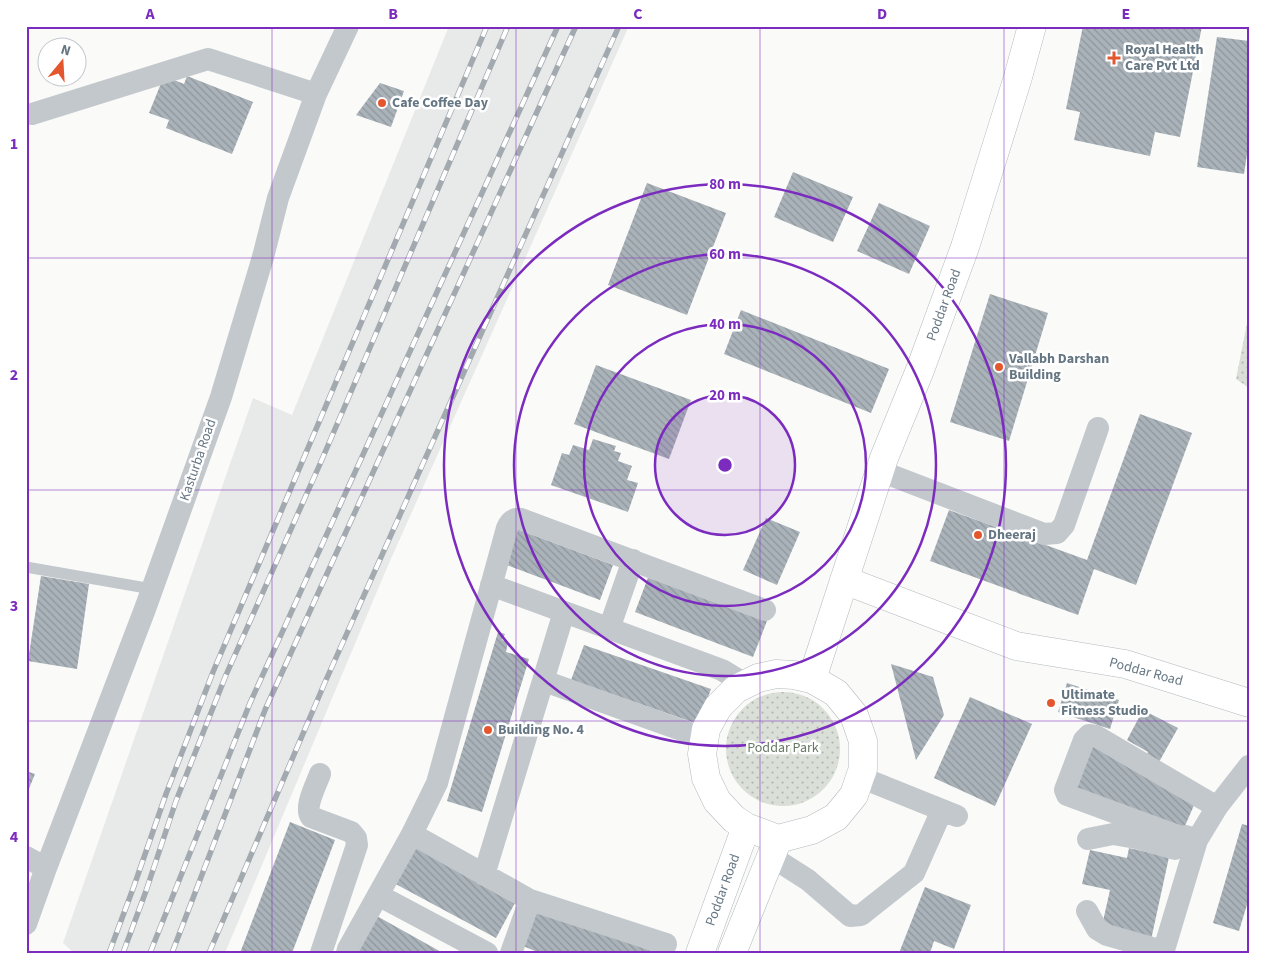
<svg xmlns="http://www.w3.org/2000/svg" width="1275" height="979" viewBox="0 0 1275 979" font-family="'Source Sans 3',sans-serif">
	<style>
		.built { fill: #e8e9e9 }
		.green { fill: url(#green-dots) }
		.building { fill: url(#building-back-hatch) }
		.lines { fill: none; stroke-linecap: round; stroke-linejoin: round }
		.secondary-casing { stroke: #b3babf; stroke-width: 29 }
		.lane { stroke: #c3c8cc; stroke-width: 11 }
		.street { stroke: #c3c8cc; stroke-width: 22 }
		.secondary { stroke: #fff; stroke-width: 28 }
		.rail-casing { stroke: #a2aab0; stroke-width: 5.5 }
		.rail { stroke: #fff; stroke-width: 4; stroke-dasharray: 11; stroke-linecap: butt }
		.grid { fill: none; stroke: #7b2cbf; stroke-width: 1; stroke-opacity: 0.55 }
		.ring { fill: none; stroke: #7b2cbf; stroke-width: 2.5 }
		.poi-dot { fill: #e4572e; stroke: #fff; stroke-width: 2 }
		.labels { text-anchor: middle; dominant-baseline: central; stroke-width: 5; stroke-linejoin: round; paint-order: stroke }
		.poi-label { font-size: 14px; font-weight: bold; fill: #657683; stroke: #fff; text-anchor: start }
		.street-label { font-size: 14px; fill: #657683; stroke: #fff }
		.park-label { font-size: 14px; fill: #687a64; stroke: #fff }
		.centre { fill: #7b2cbf; stroke: #fff; stroke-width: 2.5 }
		.ring-label { font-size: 15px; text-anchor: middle; font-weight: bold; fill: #7b2cbf; stroke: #fff; stroke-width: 5; stroke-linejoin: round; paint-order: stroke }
		.neatline { fill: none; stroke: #7b2cbf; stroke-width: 2 }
		.grid-label { font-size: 16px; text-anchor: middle; font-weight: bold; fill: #7b2cbf }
	</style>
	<defs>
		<pattern id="green-dots" width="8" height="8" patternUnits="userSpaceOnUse" patternTransform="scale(1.25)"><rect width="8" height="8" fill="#dadfd7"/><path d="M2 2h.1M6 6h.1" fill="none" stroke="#b4b9b4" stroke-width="1.8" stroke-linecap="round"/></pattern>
		<pattern id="building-back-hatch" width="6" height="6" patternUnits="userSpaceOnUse" patternTransform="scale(1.25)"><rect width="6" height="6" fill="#aab3b9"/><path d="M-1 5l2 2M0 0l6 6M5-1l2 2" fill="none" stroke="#8e969c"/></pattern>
	</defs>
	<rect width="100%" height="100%" fill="#fafaf8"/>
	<path class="built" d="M449,26H629L386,570L225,953H74L63,943L253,398L292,415Z"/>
	<path class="green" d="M1249,313V388L1236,379Z
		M726 749a57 57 0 1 1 114 0a57 57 0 1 1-114 0Z"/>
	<path class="building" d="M1083,26H1202L1180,137L1155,132L1150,156L1074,140L1080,112L1066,109Z
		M1217,37L1249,41V141L1244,174L1197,167Z
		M164,76L184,84L187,76L253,102L232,154L166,128L169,120L149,113Z
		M380,83L404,91L391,127L356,115Z
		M793,172L853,197L833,242L774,217Z
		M647,183L726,213L687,315L608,285Z
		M879,203L930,226L909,274L857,251Z
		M990,294L1048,313L1009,441L950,422Z
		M741,310L889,369L871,413L724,354Z
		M596,365L691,400L669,459L574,424Z
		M1140,414L1192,433L1136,585L1094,569L1078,615L930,561L949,510L1087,560Z
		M593,439L616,446L614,451L621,453L618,461L632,466L627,480L638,483L628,512L551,485L562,453L569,455L573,445L589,450Z
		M766,518L800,532L777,585L743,570Z
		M517,529L613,565L600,600L504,564Z
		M649,575L767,621L753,657L635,612Z
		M41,576L89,584L77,669L28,661Z
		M498,632L505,634L502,640L508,642L506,652L529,659L482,812L447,801Z
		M584,645L711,689L698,724L571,680Z
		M891,664L933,677L944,715L916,760Z
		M1067,683L1119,700L1110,729L1058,712Z
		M970,697L1032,724L995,806L934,778Z
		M1143,710L1178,728L1159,762L1146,756L1148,752L1127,740Z
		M1091,744L1195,803L1181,835L1072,791Z
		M26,771L35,774L26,796Z
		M290,822L335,840L292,953H240Z
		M1242,824L1249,826V898L1239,931L1213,923Z
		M410,844L516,901L496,938L390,881Z
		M1129,848L1169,857L1151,940L1101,930L1110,890L1082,884L1090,850L1127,858Z
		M925,887L971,905L954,949L934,941L930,953H899Z
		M536,910L655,952V953H540L523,946Z
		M375,915L443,953H356Z"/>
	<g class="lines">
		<defs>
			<path id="secondary" d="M844,580L1016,646L1125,664L1249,703
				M776,674L794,675L812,679L836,693L854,715L863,741V769L860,777L854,795L836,817L812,830L778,839L746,827L734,819L717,801L706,778L702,754L706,729L718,707L736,689L758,678Z
				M812,679L884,458L920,370L965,247L1018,77L1032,26
				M700,953L746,827
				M732,953L778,839"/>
		</defs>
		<use href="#secondary" class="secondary-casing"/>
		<path class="lane" d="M26,567L152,589"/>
		<path class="street" d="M32,114L208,59L316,94
			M880,471L1044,534L1057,533L1064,525L1098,428
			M491,585L722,670L745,684
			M609,629L633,560
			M544,681L687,732
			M320,774C316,785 304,807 311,817L351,832L356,838L357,845L321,953
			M860,777L957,816
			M412,834L530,900L666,944
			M1088,839L1113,834L1136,838L1175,849
			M1197,840L1186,836L1181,837L1067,795L1065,790L1084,740L1089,735L1096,736L1217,807
			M26,857L46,868L145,609L221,397L263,257L278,198L316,94L348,26
			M772,857L808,880L850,916L861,915L914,873L942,810
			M484,875L564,612
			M378,895L487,953
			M1087,911L1097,929L1107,935L1163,951
			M26,924L46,868
			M347,953L348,949L412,834L437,783L507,528C510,521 513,518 521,519L765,610
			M511,953L530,900
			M1163,953L1197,840L1217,807L1249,766"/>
		<use href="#secondary" class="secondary"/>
		<defs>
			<path id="rail" d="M109,953L134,886L166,794L213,672L487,26
				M123,953L146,891L176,801L226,675L320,464L508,26
				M150,953L250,703L558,26
				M172,953L265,710L576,26
				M209,953L326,680L619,26"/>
		</defs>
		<use href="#rail" class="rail-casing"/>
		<use href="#rail" class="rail"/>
	</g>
	<path class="grid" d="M272,26V953M516,26V953M760,26V953M1004,26V953M26,258H1249M26,490H1249M26,721H1249"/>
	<circle cx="725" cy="465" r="70" fill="#7b2cbf" fill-opacity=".12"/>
	<g class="ring">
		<circle cx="725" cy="465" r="70"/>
		<circle cx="725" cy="465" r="141"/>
		<circle cx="725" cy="465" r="211"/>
		<circle cx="725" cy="465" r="281"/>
	</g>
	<g class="poi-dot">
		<path d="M1111.5 50.5h5v5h5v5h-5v5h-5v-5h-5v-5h5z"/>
		<circle cx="382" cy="103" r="5"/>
		<circle cx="999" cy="367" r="5"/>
		<circle cx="978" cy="535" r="5"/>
		<circle cx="1051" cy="703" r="5"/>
		<circle cx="488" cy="730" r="5"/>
	</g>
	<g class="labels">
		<g class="poi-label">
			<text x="1125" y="50">Royal Health<tspan x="1125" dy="16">Care Pvt Ltd</tspan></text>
			<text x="392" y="103">Cafe Coffee Day</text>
			<text x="1009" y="359">Vallabh Darshan<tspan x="1009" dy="16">Building</tspan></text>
			<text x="988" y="535">Dheeraj</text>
			<text x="1061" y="695">Ultimate<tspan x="1061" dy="16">Fitness Studio</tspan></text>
			<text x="498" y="730">Building No. 4</text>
		</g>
		<g class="street-label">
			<text transform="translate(944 305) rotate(-70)">Poddar Road</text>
			<text transform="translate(198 460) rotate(-71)">Kasturba Road</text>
			<text transform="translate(1146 672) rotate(15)">Poddar Road</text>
			<text transform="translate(723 890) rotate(-70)">Poddar Road</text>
		</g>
		<g class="park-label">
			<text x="783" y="748">Poddar Park</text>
		</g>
	</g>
	<circle cx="725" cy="465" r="8" class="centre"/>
	<g class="ring-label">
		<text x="725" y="189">80 m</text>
		<text x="725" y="259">60 m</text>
		<text x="725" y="329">40 m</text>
		<text x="725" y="400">20 m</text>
	</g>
	<rect width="1275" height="979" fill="none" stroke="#ffffff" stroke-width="55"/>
	<g transform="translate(62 62) rotate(18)"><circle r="24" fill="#ffffff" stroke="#c1c8cd"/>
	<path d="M0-4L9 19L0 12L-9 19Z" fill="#e4572e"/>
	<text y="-8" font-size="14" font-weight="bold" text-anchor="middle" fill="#657683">N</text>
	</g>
	<rect x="28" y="28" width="1220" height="924" class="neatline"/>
	<g class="grid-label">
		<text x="150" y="19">A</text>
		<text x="393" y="19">B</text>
		<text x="638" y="19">C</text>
		<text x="882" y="19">D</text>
		<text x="1126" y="19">E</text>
		<text x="14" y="149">1</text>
		<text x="14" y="380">2</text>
		<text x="14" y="611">3</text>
		<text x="14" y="842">4</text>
	</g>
</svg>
